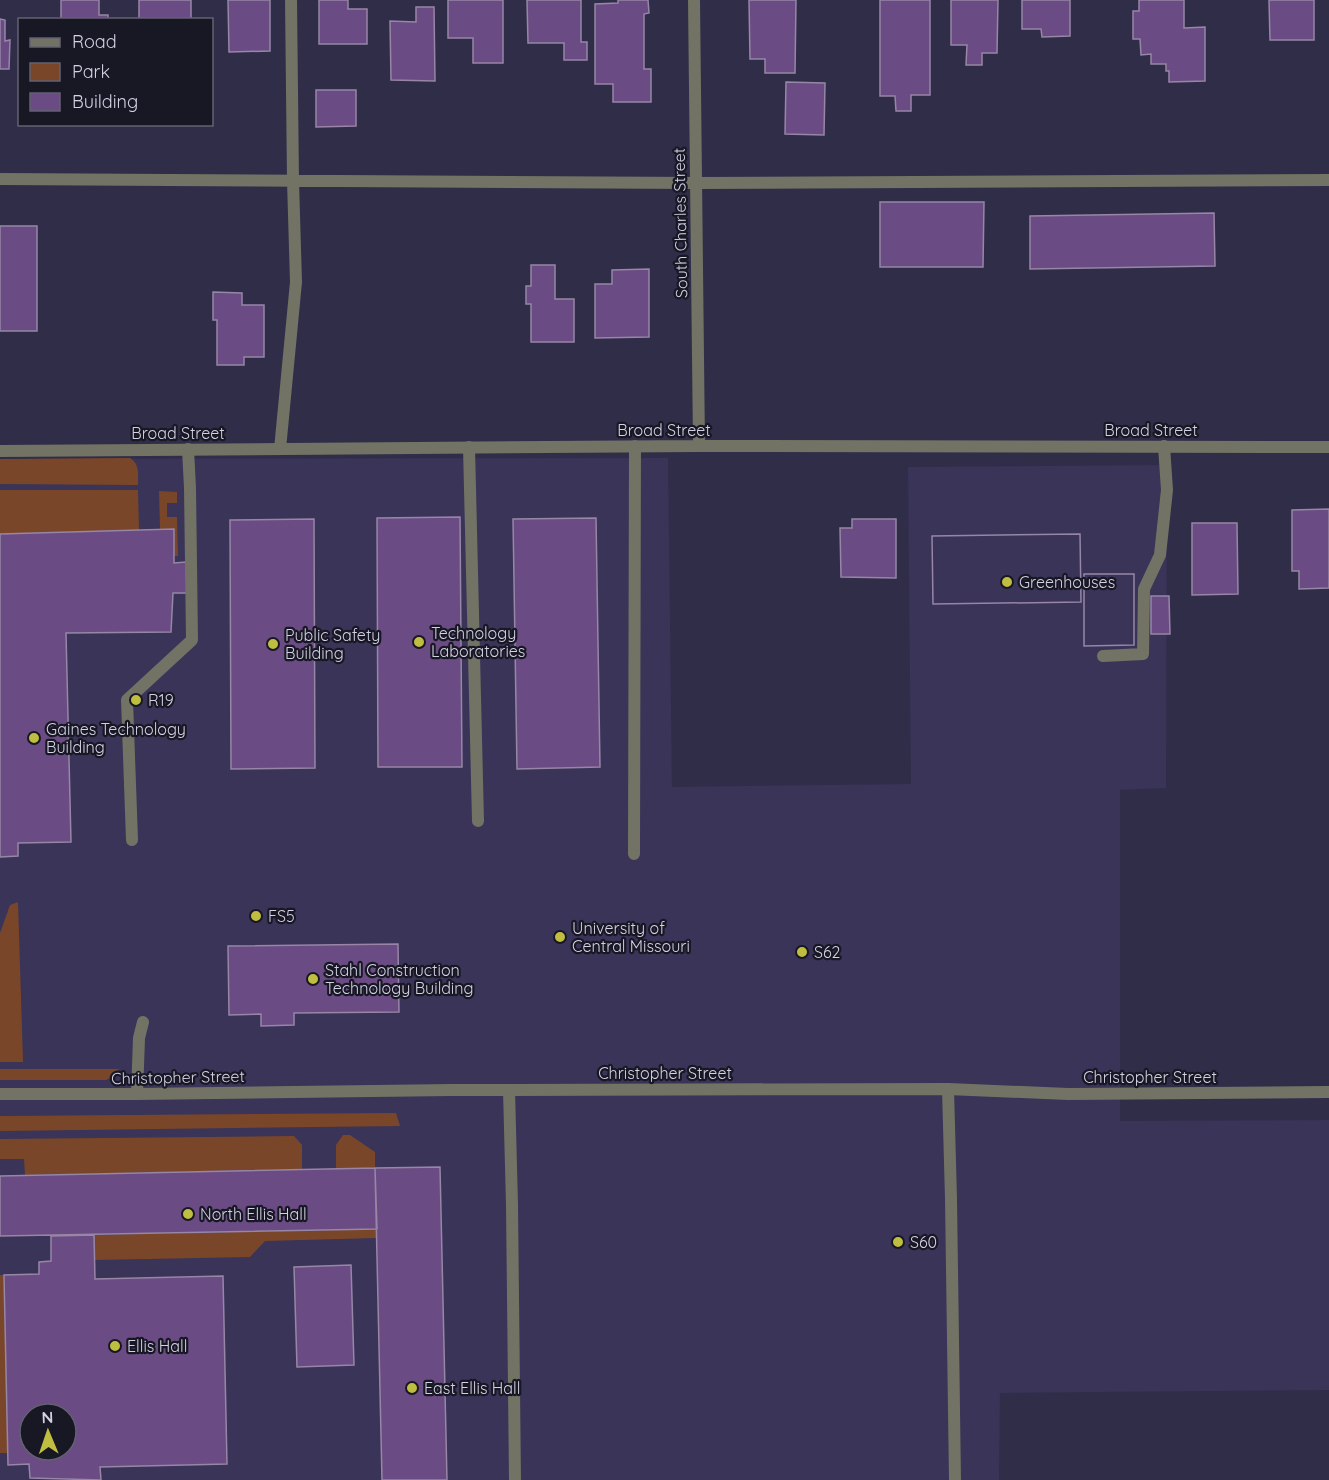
<svg xmlns="http://www.w3.org/2000/svg" width="1329" height="1480" viewBox="0 0 1329 1480" font-family="Quicksand,sans-serif">
	<style>
		.built { fill: #393458; fill-rule: evenodd }
		.green { fill: #7a4629 }
		.building { fill: #6b4b84; stroke: #9786a6; stroke-width: 1.5; fill-rule: evenodd }
		.lines { fill: none; stroke-linecap: round; stroke-linejoin: round }
		.lane { stroke: #727364; stroke-width: 12 }
		.street { stroke: #727364; stroke-width: 12 }
		.poi-dot { fill: #bfbe41; stroke: #181724; stroke-width: 2 }
		.labels { text-anchor: middle; dominant-baseline: central; stroke-width: 4.5; stroke-linejoin: round; paint-order: stroke }
		.street-label { font-size: 16px; fill: #d3d2e5; stroke: #181724 }
		.poi-label { font-size: 16px; fill: #d3d2e5; stroke: #181724; text-anchor: start }
	</style>
	<rect width="100%" height="100%" fill="#302d49"/>
	<path class="built" d="M668,458L672,787L911,784L908,467L1167,465L1166,788L1120,790V1121L1329,1120V1390L1000,1393L999,1480H0V459ZM30,1414H66V1450H30Z"/>
	<path class="green" d="M130,458C140,464 138,475 138,485L0,484V459Z
		M0,490H138L139,530L0,534Z
		M159,491L177,492V503H167V517H177L178,556H174L173,529H160Z
		M18,902L23,1062H0V933L10,905Z
		M0,1069H119L114,1076L106,1080H0Z
		M396,1113L400,1126L0,1131V1116Z
		M343,1135H350L375,1152V1168L336,1169V1145Z
		M294,1136L302,1145V1169L25,1175L24,1159H0V1139Z
		M377,1229V1238L265,1241L250,1257L95,1260L94,1235Z
		M0,1275H4L8,1453H0Z"/>
	<path class="building" d="M61,0H99V15H108V20H61Z
		M139,0H191V20H139Z
		M228,0H270V51L229,52Z
		M319,0H348V9H367V44H319Z
		M448,0H503V63H473V38H448Z
		M527,0H581V42H587V60H564V43H528Z
		M618,0H648L649,13L644,14V69H651V102H613V84H595V4L618,3Z
		M749,0H796L795,73H765V59H750Z
		M880,0H930V95H911V111H896L895,96H880Z
		M951,0H998L997,53H982V65H966L967,45H951Z
		M1022,0H1070V36L1042,37L1041,29H1022Z
		M1139,0H1184V28L1205,27V81L1169,82V71H1166V64H1151V54L1141,55L1140,39H1133V11H1139Z
		M1269,0H1314V40H1270Z
		M416,7H434L435,81L391,80L390,21L416,22Z
		M0,19L5,20V41L10,40L9,69H0Z
		M786,82L825,83L824,135L785,134Z
		M316,90H356V126L316,127Z
		M880,202H984L983,267H880Z
		M1214,213L1215,266L1030,269V216Z
		M0,226H37V331H0Z
		M531,265H555V299H574V342H531V304H526V286H531Z
		M649,269V337L595,338V284H612V270Z
		M213,292L242,293V305H264V357H244V365H217V320H213Z
		M1329,509V588L1299,589V571H1292V510Z
		M460,517L462,767H378L377,518Z
		M596,518L600,767L517,769L513,519Z
		M314,519L315,768L231,769L230,520Z
		M852,519H896V578L841,577L840,528H852Z
		M1192,523H1237L1238,594L1192,595Z
		M174,529V563L186,562L187,593H173L171,632L66,633L71,842L18,843V856L0,857V534Z
		M1080,534L1081,602L933,604L932,536Z
		M1080,534L1081,602L933,604L932,536Z
		M1084,574H1134V645L1084,646Z
		M1084,574H1134V645L1084,646Z
		M1151,596H1169L1170,634H1151Z
		M398,944L399,1012L294,1013V1025L261,1026V1014L229,1015L228,946Z
		M440,1167L447,1480H382L375,1168Z
		M375,1168L377,1229L0,1236V1176Z
		M94,1235L95,1279L223,1276L227,1464L100,1467L101,1480L30,1478L29,1464L8,1465L4,1275L39,1274V1262L51,1261V1236ZM30,1414H66V1450H30Z
		M351,1265L354,1365L297,1367L294,1267Z"/>
	<g class="lines">
		<path class="lane" d="M0,179L696,183L1329,180
			M469,447L478,821
			M280,449L296,282L293,181L291,0
			M1103,656L1143,654L1144,589L1160,555L1167,490L1164,446
			M132,840L127,700L192,640L190,488L188,449
			M634,854L635,446
			M948,1089L951,1199L955,1480
			M509,1090L512,1205L515,1480
			M137,1094L139,1038L143,1022"/>
		<path class="street" d="M694,0L699,446
			M0,451L699,446L1329,447
			M0,1094H137L452,1090L948,1089L1068,1094L1329,1092"/>
	</g>
	<g class="poi-dot">
		<circle cx="1007" cy="582" r="6"/>
		<circle cx="419" cy="642" r="6"/>
		<circle cx="273" cy="644" r="6"/>
		<circle cx="136" cy="700" r="6"/>
		<circle cx="34" cy="738" r="6"/>
		<circle cx="256" cy="916" r="6"/>
		<circle cx="560" cy="937" r="6"/>
		<circle cx="802" cy="952" r="6"/>
		<circle cx="313" cy="979" r="6"/>
		<circle cx="188" cy="1214" r="6"/>
		<circle cx="898" cy="1242" r="6"/>
		<circle cx="115" cy="1346" r="6"/>
		<circle cx="412" cy="1388" r="6"/>
	</g>
	<g class="labels">
		<g class="street-label">
			<text transform="translate(680 223) rotate(-91)">South Charles Street</text>
			<text x="664" y="430">Broad Street</text>
			<text x="1151" y="430">Broad Street</text>
			<text x="178" y="433">Broad Street</text>
			<text x="665" y="1073">Christopher Street</text>
			<text transform="translate(178 1077) rotate(-1)">Christopher Street</text>
			<text x="1150" y="1077">Christopher Street</text>
		</g>
		<g class="poi-label">
			<text x="1019" y="582">Greenhouses</text>
			<text x="431" y="633">Technology<tspan x="431" dy="18">Laboratories</tspan></text>
			<text x="285" y="635">Public Safety<tspan x="285" dy="18">Building</tspan></text>
			<text x="148" y="700">R19</text>
			<text x="46" y="729">Gaines Technology<tspan x="46" dy="18">Building</tspan></text>
			<text x="268" y="916">FS5</text>
			<text x="572" y="928">University of<tspan x="572" dy="18">Central Missouri</tspan></text>
			<text x="814" y="952">S62</text>
			<text x="325" y="970">Stahl Construction<tspan x="325" dy="18">Technology Building</tspan></text>
			<text x="200" y="1214">North Ellis Hall</text>
			<text x="910" y="1242">S60</text>
			<text x="127" y="1346">Ellis Hall</text>
			<text x="424" y="1388">East Ellis Hall</text>
		</g>
	</g>
	<rect x="18" y="18" width="195" height="108" fill="#181724" stroke="#636271" stroke-width="1.5"/>
	<rect x="30" y="38" width="30" height="9" fill="#727364" stroke="#636271" stroke-width="1.5"/>
	<text x="72" y="48" font-size="18" fill="#d3d2e5">Road</text>
	<rect x="30" y="63" width="30" height="18" fill="#7a4629" stroke="#636271" stroke-width="1.5"/>
	<text x="72" y="78" font-size="18" fill="#d3d2e5">Park</text>
	<rect x="30" y="93" width="30" height="18" fill="#6b4b84" stroke="#636271" stroke-width="1.5"/>
	<text x="72" y="108" font-size="18" fill="#d3d2e5">Building</text>
	<g transform="translate(48 1432) rotate(358)"><circle r="28" fill="#181724" stroke="#636271" stroke-width="1.5"/>
	<path d="M0-4.5L10 22L0 15L-10 22Z" fill="#bfbe41"/>
	<text y="-9" font-size="16" font-weight="bold" text-anchor="middle" fill="#d3d2e5">N</text>
	</g>
</svg>
